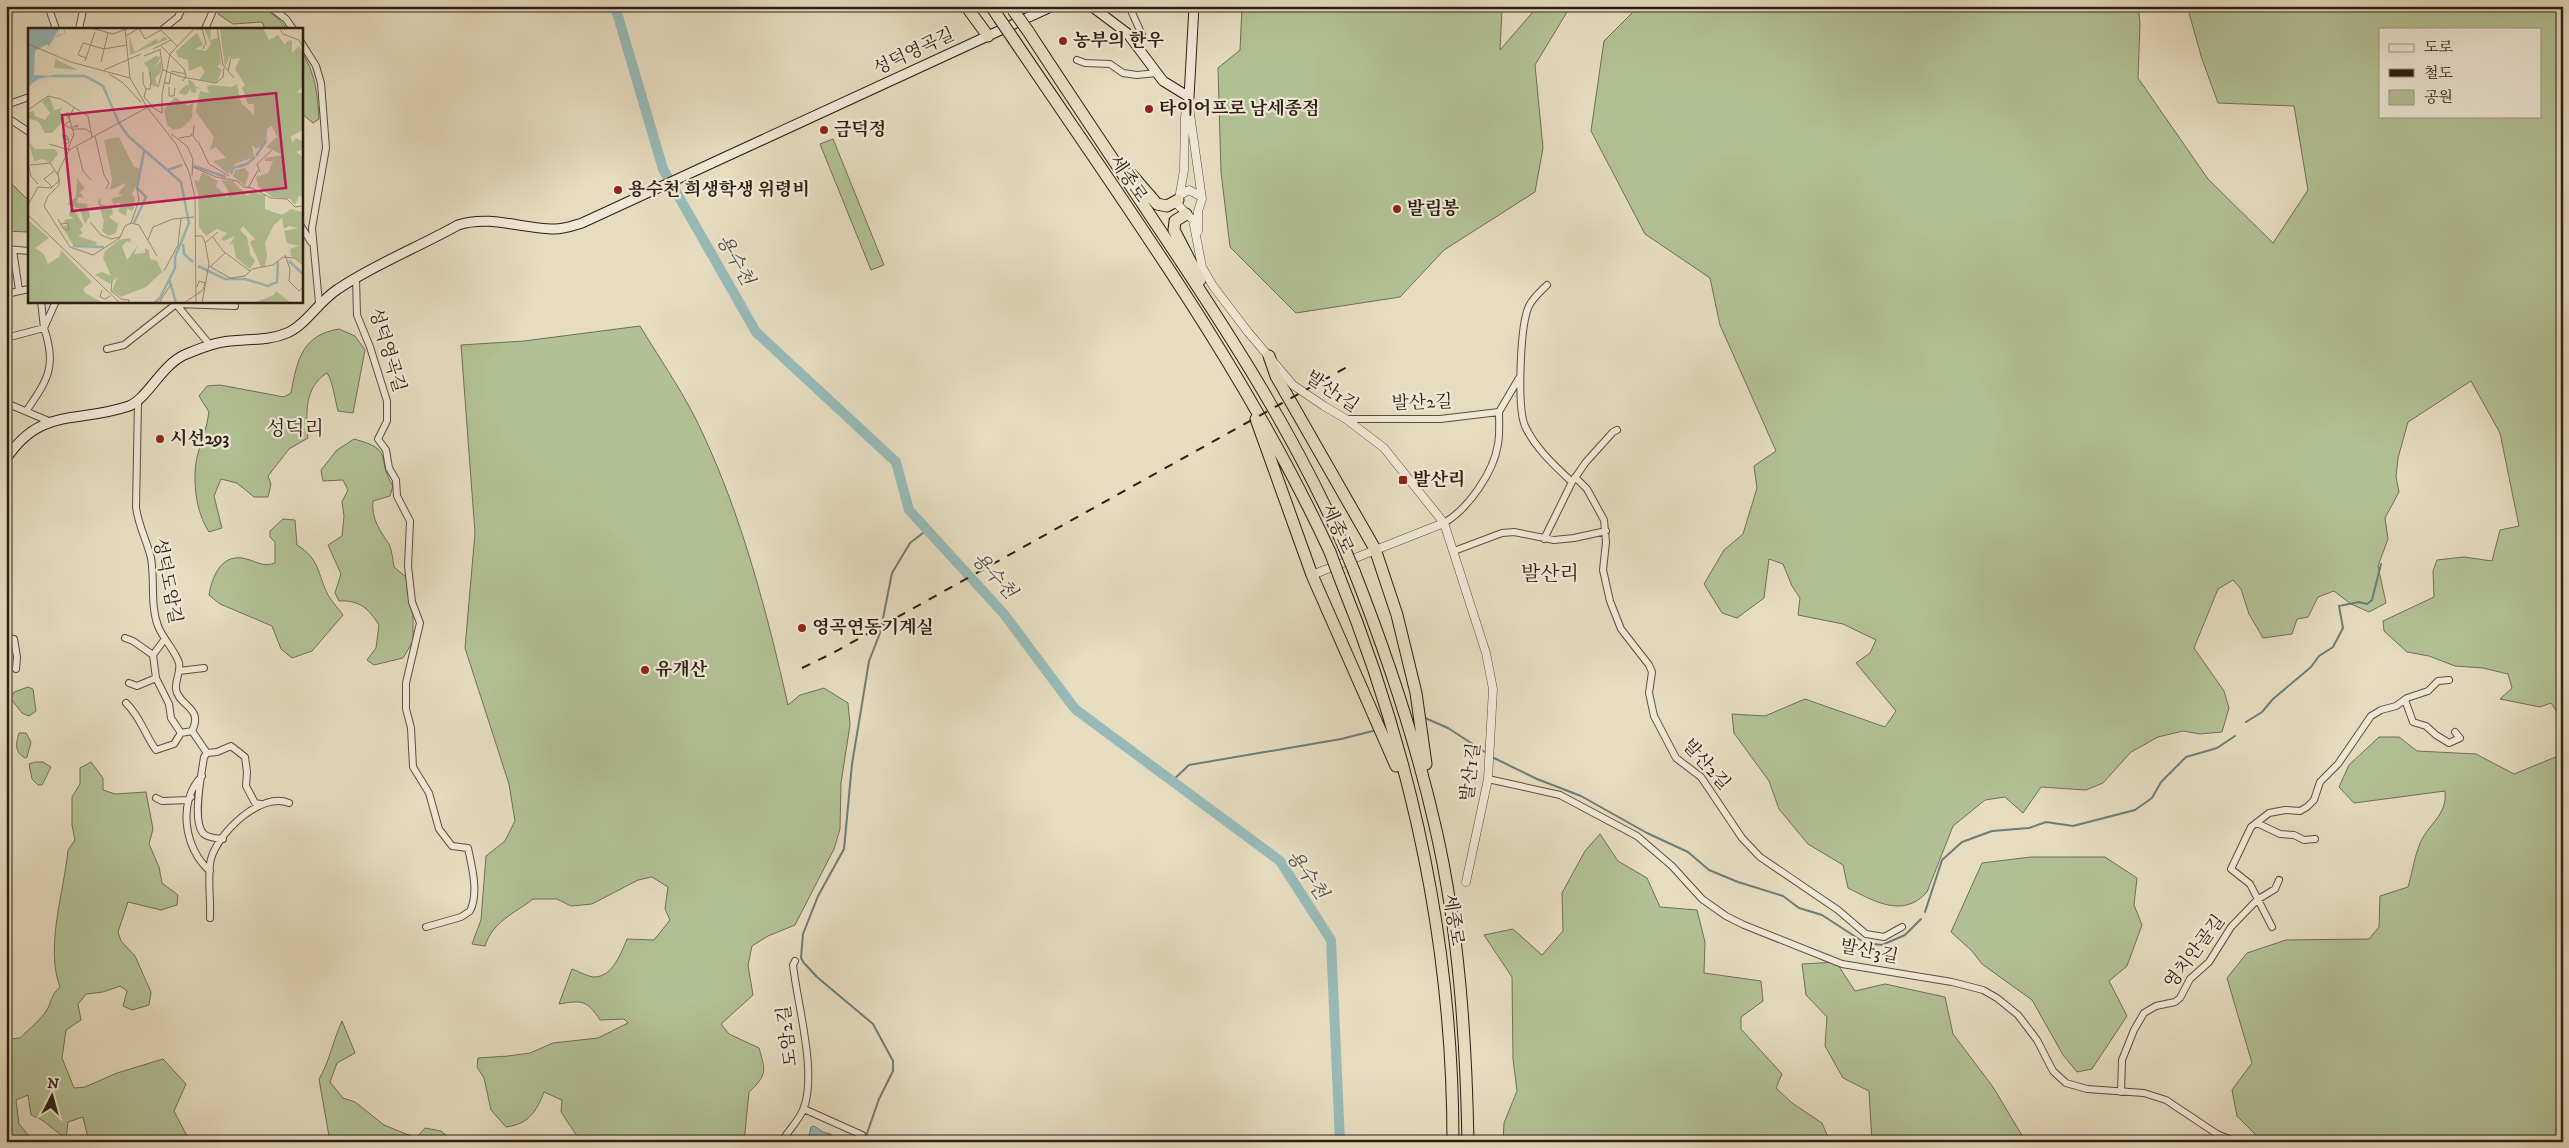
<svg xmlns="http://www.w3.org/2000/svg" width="2569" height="1148" viewBox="0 0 2569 1148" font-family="'IM FELL DW Pica','Noto Serif KR',serif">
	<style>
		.green { fill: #b2c195; stroke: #6f7054; fill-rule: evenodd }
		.water { fill: #97bab8; stroke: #6c7c76 }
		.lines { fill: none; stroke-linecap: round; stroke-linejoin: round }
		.stream { stroke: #6c7c76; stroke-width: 2 }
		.river { stroke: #97bab8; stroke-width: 10 }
		.minor-casing { stroke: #5a4e3e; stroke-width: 8 }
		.tertiary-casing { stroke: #5a4e3e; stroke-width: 9 }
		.secondary-casing { stroke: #2c1e12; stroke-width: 11 }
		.trunk-casing { stroke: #2c1e12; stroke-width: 13 }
		.minor { stroke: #efe8d6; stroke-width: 6 }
		.tertiary { stroke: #efe8d6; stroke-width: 8 }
		.secondary { stroke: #efe8d6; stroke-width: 9 }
		.trunk { stroke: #e6dcc0; stroke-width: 11 }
		.rail { stroke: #2c1e12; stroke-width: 2; stroke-dasharray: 9 9; stroke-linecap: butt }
		.trunk-bridge-casing { stroke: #2c1e12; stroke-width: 13; stroke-linecap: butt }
		.trunk-bridge { stroke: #e6dcc0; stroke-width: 11 }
		.poi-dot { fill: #8f2418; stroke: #efe8d6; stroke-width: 2 }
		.labels { text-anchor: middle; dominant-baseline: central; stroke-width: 4.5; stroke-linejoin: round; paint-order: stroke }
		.poi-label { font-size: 18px; font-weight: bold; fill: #2c1e12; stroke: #efe8d6; text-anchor: start }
		.street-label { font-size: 18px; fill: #2c1e12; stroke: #efe8d6 }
		.water-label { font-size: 19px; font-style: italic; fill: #4c4d44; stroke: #efe8d6 }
		.quarter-label { font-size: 20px; fill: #2c1e12; stroke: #efe8d6 }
		.inset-river { fill: none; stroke: #97bab8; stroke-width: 2.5 }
		.inset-road { fill: none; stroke: #9c907a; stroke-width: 1 }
		.view { fill: #c2185b; fill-opacity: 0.15; stroke: #c2185b; stroke-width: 2.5 }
		.inset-edge { fill: none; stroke: #2c1e12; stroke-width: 2.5 }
	</style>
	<rect width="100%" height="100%" fill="#e6dcc0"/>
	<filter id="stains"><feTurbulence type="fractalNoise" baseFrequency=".004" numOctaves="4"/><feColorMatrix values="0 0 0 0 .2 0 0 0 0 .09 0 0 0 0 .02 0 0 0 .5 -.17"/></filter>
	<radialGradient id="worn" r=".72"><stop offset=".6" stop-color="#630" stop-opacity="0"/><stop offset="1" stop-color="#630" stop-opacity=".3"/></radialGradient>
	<path class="green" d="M223,6C252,6 269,4 287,29H265L262,22L233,24L218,14Z
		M1242,6H1497L1502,10L1500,50L1538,6L1567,12L1535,65L1543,148L1535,192L1444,250L1400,297L1296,313L1230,247L1221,172L1218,68L1240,50Z
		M1639,6H2138L2140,23L2138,78L2208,179L2273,243L2308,190L2294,106L2218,103L2202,59L2187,6H2563V721L2551,703L2540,707L2500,699L2512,688L2508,674L2483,668L2455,666L2429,656L2407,652L2384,631L2383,621L2434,597L2433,571L2437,560L2464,557L2492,561L2500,530L2519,526L2500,433L2471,381L2408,422L2398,458L2396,477L2399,492L2385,518L2388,539L2378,566L2386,603L2369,612L2351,604L2334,591L2318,597L2308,617L2297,619L2292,634L2263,638L2249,614L2241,589L2233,580L2218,589L2194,648L2224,691L2229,708L2222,732L2200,734L2183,731L2158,737L2131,752L2103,783L2086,790L2041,787L2023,813L2005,797L1985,800L1953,826L1927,892C1903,919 1874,901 1848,888L1843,865L1808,844L1779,809L1769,781L1734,733L1732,714L1765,716L1805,699L1885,727L1896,711L1856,663L1870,653L1876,640L1843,624L1798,615L1800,598L1792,586L1783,564L1769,559L1764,598L1737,618L1722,613L1704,584L1724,550L1743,534L1757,488L1754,466L1776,451L1720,325L1710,278L1645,234L1591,131L1604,41ZM2380,29H2540V116H2380Z
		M301,50C316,75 317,92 319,119L313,123L301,113Z
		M833,139L884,265L871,270L820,144Z
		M6,178L29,201L28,232L6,231Z
		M640,326C661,361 686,396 703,434C743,520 767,613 788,705L800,695L824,688L848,703L850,725L841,783L840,829L834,849L795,925L768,936L752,946L748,965L753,995L721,1024L729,1034L759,1048C766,1072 767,1075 749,1092L744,1142H581L561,1112L562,1100L544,1092C536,1112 529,1124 506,1127L491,1110L484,1078L477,1067L478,1058L508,1056L530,1053L553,1043L598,1038L628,1023L624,1019L600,1020C587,1000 582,1000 559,1004L572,969C578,971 588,977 595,977C613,976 621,953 627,939L654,940L670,920L665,909L668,887L652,877L638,880L592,904L571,906L557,899H533C514,914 493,921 485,946L472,944L481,920L486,856L505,841L515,821L509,784L465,648L475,533L461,345L524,341Z
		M339,329L355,336L365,350L353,413L338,411C335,400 333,381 327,373C304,387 306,414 308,438L289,449L268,476L271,484L268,497H254L237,483L221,479L214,496L222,528L209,532C196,512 192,481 197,457C201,442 207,428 209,412L199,396L207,386L220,385L284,397L291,393C297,360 302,335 339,329Z
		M354,439C396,450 375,458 393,486L390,496L373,501C371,518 380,531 389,544C392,550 393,561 394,567L406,577L413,617V641L403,658L374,665L367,660L376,648L379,625C368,608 360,600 339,601L335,593L341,574L328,545L342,536L344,516L342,502L348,490L343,480L323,481L321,470L337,450Z
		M283,519L295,520L297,545C320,559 317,573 328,595C332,602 338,608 343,615L312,651L292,658L281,649L272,626L220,604L209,595C212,578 220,555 242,558C255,560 262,568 275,563V542L270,537V531Z
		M28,687L33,689L36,711L29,716L22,713L11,699L14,692Z
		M19,733H26L31,742L27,757L25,758C14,752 16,743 19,733Z
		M2379,737H2399L2417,751L2476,754L2514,774L2563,754V1142H2263L2237,1116L2232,1090L2252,1063L2227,978L2247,953L2286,940L2369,939L2379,927L2380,896L2408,887C2412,874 2414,859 2419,846C2426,825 2448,816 2445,791L2354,803L2339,787L2349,765Z
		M35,762H43L51,767L42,785H38L32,779L29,764Z
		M91,762L103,778V790L115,794L146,792L153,829L149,844L159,867L162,883L178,895L177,905L161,910L128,902L118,932L121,941L135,956L151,992L149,1005L132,1010L123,1006L127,991L120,986L103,992L86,994L78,1004L81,1020L66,1030L62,1058L74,1088L85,1087L117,1073L163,1059L186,1084L174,1111L190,1142H89L83,1117L68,1122L66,1139L42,1120L31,1115L28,1095L16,1100L19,1124L34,1142H6L10,1137L6,1132V1035L11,1039L20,1038C29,1029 42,1019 48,1008C52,999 52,994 60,987C45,947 64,892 68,850L75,840L72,825V797L80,784V768Z
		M1600,834L1618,861L1647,878L1660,907L1697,910L1705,942L1704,973L1761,981L1763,1001L1741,1017V1029L1782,1074L1776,1088L1792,1103L1822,1123L1830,1142H1503L1504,1123L1517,1091L1513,1059L1512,977L1484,935L1513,929L1542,955L1563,931L1562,893L1585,851Z
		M2031,857H2105L2137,878L2134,905L2142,925L2127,966L2109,981L2127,1016L2092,1069L2077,1072L2063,1055L2032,1000L1982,964L1972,951L1951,932L1982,863Z
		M1836,962L1855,991L1885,984L1945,997L1953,1034L1993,1087L2026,1142H1872L1869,1091L1843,1078L1825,1046L1827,1017L1806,995L1802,964Z
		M342,1021L355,1053L337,1063L330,1082L343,1098L355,1102L384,1125L416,1138L425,1128L441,1131L454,1142H330L319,1079C330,1061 333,1040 342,1021Z"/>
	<path class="water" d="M814,1126L823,1132L831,1134L832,1142H820L809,1136L811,1127Z"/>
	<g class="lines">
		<path class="stream" d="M1425,718L1448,728L1488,754
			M2246,722L2262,712L2273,699L2311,667L2319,656L2333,647L2343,628L2339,606L2359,602L2367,604L2372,600L2381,564
			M1492,757L1537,779L1581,796L1647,833L1688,852L1709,870L1738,882L1783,896L1799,908L1822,915L1865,943L1882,945L1905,935L1921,919
			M1171,782L1189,765L1341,739L1377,730
			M1925,912L1942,860L1962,842L1992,831L2029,828L2046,822L2073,826L2135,810L2152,798L2161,782L2186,757L2217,748L2235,736
			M864,1142L879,1099L893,1071V1061L873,1024L817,977L804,963L801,958L803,934L818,896L844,849L852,764L861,710L869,661L880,633L892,573L910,543L928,529"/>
		<path class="river" d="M615,6L663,169L756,332L896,462L909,510L1004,614L1075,709L1280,861L1331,940L1340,1142"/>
		<defs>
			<path id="minor" d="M48,6L56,29
				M245,6L261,8L266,6
				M269,6L286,19L293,29
				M1129,6L1142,35L1134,42
				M79,29L84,6
				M163,29L178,17L183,6
				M205,29L215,6
				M301,42L316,66L321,83L326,148L312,228L319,303
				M1077,60L1085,63L1110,64L1123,73L1137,75L1157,73
				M6,108L9,104L29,97
				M6,114L8,118L29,132
				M301,226L311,242
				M6,249L29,251
				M13,250L19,290
				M356,278L357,315L370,347L387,401V421L378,439L386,450L389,468L396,480L397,496L410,521L408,566L412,602L420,623L406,683V709L411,728L413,767L429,793L439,829L452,846L468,848C472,867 479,893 470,911L461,917L426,927
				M1547,285C1540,292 1533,298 1529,306C1520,325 1517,407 1525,426C1535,448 1555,466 1572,482
				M6,294L29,289
				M176,304L235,306
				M6,338L44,328L41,301
				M107,349L124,345L176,304L210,345
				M138,402L136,507C138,525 147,541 151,558C155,581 150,605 158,626C163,639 175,650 179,663C181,672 175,680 176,689C178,706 204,707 192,731L207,753L217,752L231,746L245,757L247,772L246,786L255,803L260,804
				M6,403L51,422
				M27,410C48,379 57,366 44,328L56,301
				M1346,419H1440L1499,412L1519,378
				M1575,477L1587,489L1604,520L1606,542L1603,570L1610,601L1621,629L1649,665L1652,672L1649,693L1654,716L1676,758L1701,777L1742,838L1760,857L1838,910L1866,934L1884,937L1902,927
				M1444,523C1468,509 1494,472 1498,444C1500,434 1499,422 1499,412
				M1544,539L1572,482L1586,462L1613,432L1617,430
				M1454,551L1502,533L1514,532L1554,540L1574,538L1606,531
				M125,638L133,641L153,655L156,678L169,704L171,718L181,733L192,731
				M6,639H14L17,657L16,669
				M153,655L164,640
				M179,671L204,668
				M129,683L137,686L156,678
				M2405,700L2413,722L2426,726L2436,735L2449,743L2460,738L2455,732
				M126,703C140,716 145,735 156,750L174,744L181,733
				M207,753L204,757C202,772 191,823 204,834C208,838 217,838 223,839
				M202,776C177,801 184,849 210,871
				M1488,779L1560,795L1637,836L1672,866L1702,899L1726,916L1744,925L1842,964L1952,982L1983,990L1997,998L2018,1015L2037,1040L2053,1071L2066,1083L2087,1089L2144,1093L2166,1100L2217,1134L2236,1142
				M156,798L162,801L188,800L191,797
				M2257,823L2280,834L2294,835L2304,840L2315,839
				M210,918C211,902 207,873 211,859C218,833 261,791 289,803
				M2272,927L2250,884L2231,869L2251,827L2269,813L2285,810L2300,811L2307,807L2314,800L2320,782L2338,764L2371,716L2381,710L2396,706L2407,698L2428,691L2438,681L2449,680
				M2121,1092L2122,1060L2134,1030L2144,1013L2156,1006L2175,1002L2180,998L2190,979L2209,962L2231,927L2257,900L2275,889L2279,880
				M804,1109L862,1135
				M782,1142C788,1130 798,1122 803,1110C818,1075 797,1003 793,965L795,961"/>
			<path id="tertiary" d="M1189,97L1185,117L1184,170L1178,205L1193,220L1202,267L1213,286L1248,332L1293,385L1324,406L1346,419L1384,448L1444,523L1486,653L1493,689L1488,779L1466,882
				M1189,107L1202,199L1198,211V231
				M1180,195L1189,190L1200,196
				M1312,575L1444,523"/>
			<path id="secondary" d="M1091,6L1127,33L1163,81L1189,97L1194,6
				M6,459C41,406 77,424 129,406C147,399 161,366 184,355C196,350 210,344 223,342C245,338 266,342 287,333C306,325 319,301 338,289C375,264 419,247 458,225C489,215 520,228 552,229C562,230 572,226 582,223L1053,6"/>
			<path id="trunk" d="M966,6L988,36
				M991,6L999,18
				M1028,31C1071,97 1115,162 1158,227C1227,330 1294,433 1344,547
				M1014,40C1126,206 1246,370 1330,552
				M1131,174L1157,204L1167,206L1178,200
				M1186,214L1175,221L1174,230L1200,280
				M1269,356L1276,376L1375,549L1397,615L1416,693L1426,764
				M1256,419L1312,575L1396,766
				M1354,571C1387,655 1416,741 1436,830C1459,931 1466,1038 1468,1142
				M1339,576C1412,756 1453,947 1453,1142"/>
		</defs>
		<use href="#minor" class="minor-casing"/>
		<use href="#tertiary" class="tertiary-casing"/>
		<use href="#secondary" class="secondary-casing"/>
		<use href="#trunk" class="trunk-casing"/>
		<use href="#minor" class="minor"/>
		<use href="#tertiary" class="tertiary"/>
		<use href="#secondary" class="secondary"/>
		<use href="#trunk" class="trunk"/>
		<path class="rail" d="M802,668L831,654L1347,367"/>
		<defs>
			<path id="trunk-bridge" d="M1013,10L1028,31
				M999,18L1014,40
				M1344,547L1354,571
				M1330,552L1339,576"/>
		</defs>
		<use href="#trunk-bridge" class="trunk-bridge-casing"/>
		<use href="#trunk-bridge" class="trunk-bridge"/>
	</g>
	<g class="poi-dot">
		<circle cx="1063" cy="41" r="5"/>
		<circle cx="1149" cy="109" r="5"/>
		<circle cx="824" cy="130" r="5"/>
		<circle cx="618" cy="190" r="5"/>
		<circle cx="1397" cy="209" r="5"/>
		<circle cx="160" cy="439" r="5"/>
		<rect x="1398" y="475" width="10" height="10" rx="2.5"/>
		<circle cx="802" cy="628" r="5"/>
		<circle cx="645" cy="670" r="5"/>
	</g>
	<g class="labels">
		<g class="poi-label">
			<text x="1073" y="41">농부의 한우</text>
			<text x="1159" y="109">타이어프로 남세종점</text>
			<text x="834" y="130">금덕정</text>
			<text x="628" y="190">용수천 희생학생 위령비</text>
			<text x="1407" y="209">발림봉</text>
			<text x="170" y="439">시선293</text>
			<text x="1413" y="480">발산리</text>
			<text x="812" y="628">영곡연동기계실</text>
			<text x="655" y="670">유개산</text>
		</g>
		<g class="street-label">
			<text transform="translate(914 52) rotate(-25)">성덕영곡길</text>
			<text transform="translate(1128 179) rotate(56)">세종로</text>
			<text transform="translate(387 350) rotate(73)">성덕영곡길</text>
			<text transform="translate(1332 392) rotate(34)">발산1길</text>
			<text transform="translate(1422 403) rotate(-2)">발산2길</text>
			<text transform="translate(1337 529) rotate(66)">세종로</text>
			<text transform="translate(167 581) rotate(79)">성덕도암길</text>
			<text transform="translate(1706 765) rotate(48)">발산2길</text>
			<text transform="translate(1471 772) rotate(-83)">발산1길</text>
			<text transform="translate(1453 920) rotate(81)">세종로</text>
			<text transform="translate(1869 952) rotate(11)">발산3길</text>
			<text transform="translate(2195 952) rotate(-53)">영치안골길</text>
			<text transform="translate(788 1036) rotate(-97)">도암2길</text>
		</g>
		<g class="water-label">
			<text transform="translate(735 260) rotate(60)">용수천</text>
			<text transform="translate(994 576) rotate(47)">용수천</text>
			<text transform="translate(1307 875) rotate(54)">용수천</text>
		</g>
		<g class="quarter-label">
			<text x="295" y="429">성덕리</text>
			<text x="1550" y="574">발산리</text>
		</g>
	</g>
	<g transform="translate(28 28)">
		<rect width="275" height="275" fill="#e6dcc0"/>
		<path d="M176,0H183L182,12L190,10L193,36L189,38L194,42L189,54L171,52L177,44L173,38L161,43L160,32L150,29L148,23L169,5L175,17L167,21L178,23L183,16ZM235,0L241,12L250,7L257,17L259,13L264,12V25L271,18L275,24V58L269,65H275V102L263,108L264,115L268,110L275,114V121L268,124L275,129V169L271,168L267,177L262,171L244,169L230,158L228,149L240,145L245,133H237V130L255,127L238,119L249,109L244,98L239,101L238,116L228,121L224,117L226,129L207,136L200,146L185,133L198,130L188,119L182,122L186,109L168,84L172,63L181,65L179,59L182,57L204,59L209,56L213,75L226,87V76H220L214,60L217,57L207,41L212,30L205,31L202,28L197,39L192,1ZM101,7L107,24L128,11L130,14L136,9L140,11L102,27ZM128,28L133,29L126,40L133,33V44L127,50L130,59L123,57L120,40L116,35ZM28,30L31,33L50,42L26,40ZM160,52L164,53L168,59L175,61L168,60V65L163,64V60L158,67L150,65L159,56L161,59ZM21,68L26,82L35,80L32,83L36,92L24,105H17L10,93L1,91V84L6,83L7,88L17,92L22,85L14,74ZM147,69L160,78L165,75L164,90L154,100L145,102L139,97L136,82ZM91,109L106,139L111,140V151L104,166L107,170L106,180L104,183L99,180L98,188L90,183L93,178L91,174L86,177L83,171L95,167L90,166L98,155L82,162L84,151L76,112ZM0,113L7,121H27L30,126L23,135L15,131L6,133ZM217,140L221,145L217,158L205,148L207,142ZM174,144L190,153L188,158L200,170V162L193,152L205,153L219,168L224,164L237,167V181L254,187L263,181L275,184V235L263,228L262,221L271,218L259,215L256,203L270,200L261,198L256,201L254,190L246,197L237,215L239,227L237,238L233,239L222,214L227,211L215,198L212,202L219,209L222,226L227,233L222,241L208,230L205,215L201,217L207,208L196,213L193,211L199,205L189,201L178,208L171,199L170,165L166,152L171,153ZM49,150L57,160L52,164L56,170L50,169L49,175L59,176L62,188L57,196L51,180L45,179L55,197L52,202L55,205L50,208L69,214L68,217H45L35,199L40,196L35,194L38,191H46L41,187L44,177L39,176L48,169ZM72,169L73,176L84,179L85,186L81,189L90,196L88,205L80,208L74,203L76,193L70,174ZM0,192L21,210L7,220L16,226L20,236L32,228L33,222L64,254L55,261L57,265L75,275H0ZM102,210L103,215L99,213L94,218L99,232L110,217L106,226L117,225V220L121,222L122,231L129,233L134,244L118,259L93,269L84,263L89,249L82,256L67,247L74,244L83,248L75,230L77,223L91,212ZM248,263L263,275H226L246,267Z" fill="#b2c195"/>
		<path d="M0,0H32L25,10L32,6H36V0L37,4L36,6H35L26,10L21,18L19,16L7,23L6,47L27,48L10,51L0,59Z" fill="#97bab8"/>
		<path class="inset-river" d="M23,48H57L75,58L91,95L100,108L153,154L161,195L147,229V240L132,270L126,275M228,128L238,113M166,138L198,149M139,142L154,137M203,146L205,140L219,136L227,129M106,195L118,169L109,160L116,123M155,216L156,226L165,234M45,218L76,219M261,233L275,246M170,238L197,251H217L240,258L249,254L250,234M141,250L148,275"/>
		<path class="inset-road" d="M63,0L85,6L101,0M97,0L102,50M111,0L117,11L133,2M189,0L195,37L200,42M251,0L255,6L271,12L275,20M167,1H174L178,15L175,21M133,2L149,18M98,8L111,0M0,16L43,34L102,50L119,79L148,116L161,144L167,169L168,275M133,18L156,41L158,48L155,53M125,21L143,12M132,22L135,42L154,49L188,55L195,49L196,40M116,28L133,21M203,29L200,43L206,50M58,30L50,27L55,15L76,21L99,17M57,33L67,4M73,34L80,5M76,42L113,26M143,43L158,46M115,44V55L118,61M81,46L94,54L113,74M136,54L141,56L143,45M130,59L135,40M141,59V68H146L147,60M118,61H122L123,54L122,44M118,61L116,69L124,78M0,82L20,68L33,71L60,88L64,110M42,85H38L42,93L36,97L47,102L50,97L45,99M134,85V67L142,26L167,0M166,97L165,108L169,114M49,101H58L63,105M143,106L159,118L165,131L164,148M67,108L76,147L81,155L78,161M151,110L163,108L164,105M170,113L181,136L201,148M21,116L42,122M38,116L41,114L39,108L34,107L36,112L40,111M49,119L55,143L63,152M40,121L46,106L41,89L46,80M0,135L3,148L10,156M2,137L22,135L30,147M165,139L188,149L209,153L216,159L224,160L243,170L259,171L267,179L275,178M232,144L229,136L244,122M31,151V157L20,168L16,178L42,219L65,227L92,210M24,159L16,151L26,143M220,160L230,142M0,177L10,159L23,160L31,153L30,144L41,122L122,78L134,85M0,187L92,275M30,191L35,200L38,203L41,201L40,195L33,196M62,194L73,207L83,211L92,209L97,198L103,195M103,195L111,197L129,228M103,195L111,172L109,160M166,208H174L177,214L181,236L174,275M185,209L195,223L222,243M120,212L125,199L145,191L166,189M177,215L190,204M257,227L262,241L261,253L271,263L275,259M181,238L202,250L217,248L224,241L245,237L255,229L267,230L275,237M182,239L197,225M136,243L150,217L153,190M84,253L83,263L93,271L101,272L100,275M74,262L72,269L77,271L82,268M131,275L143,256M156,275L175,262L177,255L171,253L169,259"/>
		<path class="view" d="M248,65L258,160L44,183L34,87Z"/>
		<rect width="275" height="275" class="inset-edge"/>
	</g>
	<rect width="2569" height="1148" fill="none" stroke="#e6dcc0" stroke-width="25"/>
	<rect x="8" y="8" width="2554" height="1133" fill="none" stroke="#2c1e12" stroke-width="2.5"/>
	<rect x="12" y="12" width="2544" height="1123" fill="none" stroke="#2c1e12"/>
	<rect x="2379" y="28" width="162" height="90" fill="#efe8d6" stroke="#a19788"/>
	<rect x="2389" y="44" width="25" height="8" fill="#efe8d6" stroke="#a19788"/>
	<text x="2424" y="52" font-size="15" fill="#2c1e12">도로</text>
	<rect x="2389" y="69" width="25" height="8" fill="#2c1e12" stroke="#a19788"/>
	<text x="2424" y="78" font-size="15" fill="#2c1e12">철도</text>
	<rect x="2389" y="90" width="25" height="15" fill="#b2c195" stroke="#a19788"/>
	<text x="2424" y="102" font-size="15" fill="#2c1e12">공원</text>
	<g transform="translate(52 1096) rotate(6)" stroke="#efe8d6" stroke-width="4" paint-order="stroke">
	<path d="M0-4L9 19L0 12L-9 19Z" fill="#2c1e12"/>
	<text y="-8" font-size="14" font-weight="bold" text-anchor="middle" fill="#2c1e12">N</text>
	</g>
	<rect width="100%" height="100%" filter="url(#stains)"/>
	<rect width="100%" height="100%" fill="url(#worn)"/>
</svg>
